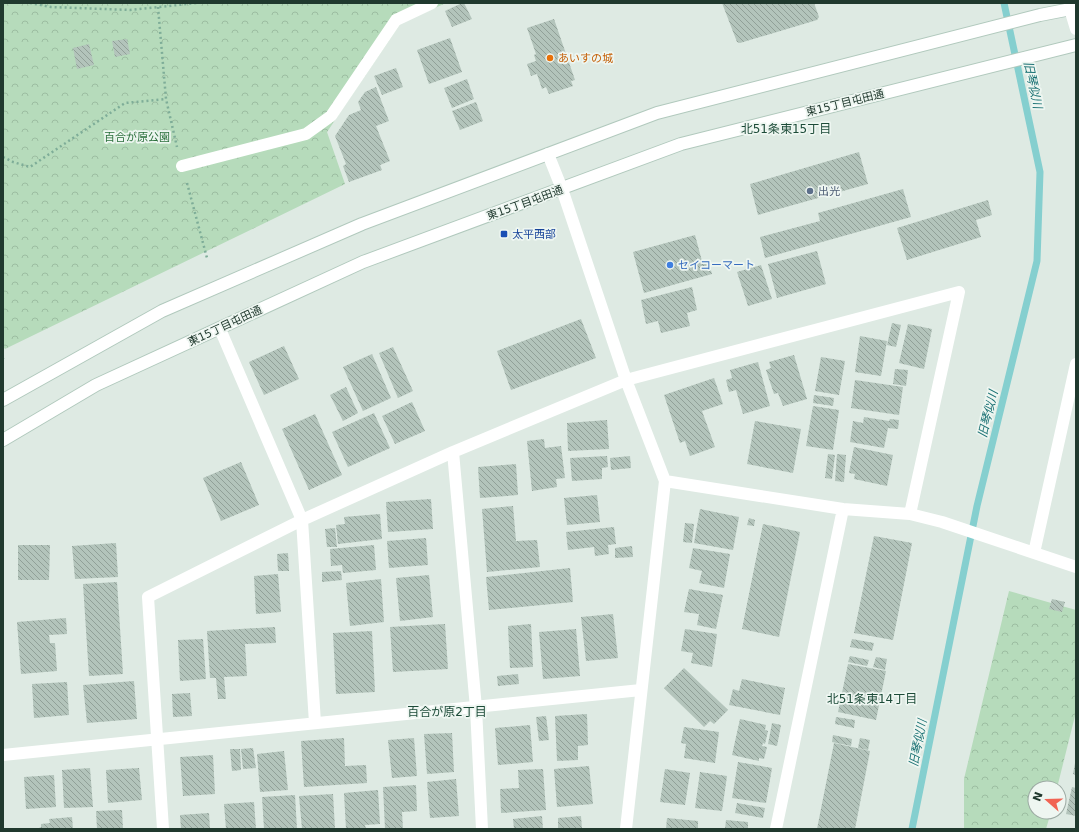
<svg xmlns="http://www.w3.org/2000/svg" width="1079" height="832" viewBox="0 0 1079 832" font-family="'DejaVu Sans','Noto Sans JP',sans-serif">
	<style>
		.park { fill: url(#park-crowns) }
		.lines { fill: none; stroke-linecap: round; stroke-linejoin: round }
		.stream { stroke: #85cfcf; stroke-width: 7 }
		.building { fill: url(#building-back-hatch) }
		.secondary-casing { stroke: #b1c9bd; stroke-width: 14 }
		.path { stroke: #7ead98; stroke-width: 2.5; stroke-dasharray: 2 3; stroke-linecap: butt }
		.lane { stroke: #fff; stroke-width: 12 }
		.street { stroke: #fff; stroke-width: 12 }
		.secondary { stroke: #fff; stroke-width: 12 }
		.food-dot { fill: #e8710a; stroke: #eef6f1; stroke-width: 1.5 }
		.service-dot { fill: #5c6f8a; stroke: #eef6f1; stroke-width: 1.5 }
		.transit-dot { fill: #1a4fb4; stroke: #eef6f1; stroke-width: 1.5 }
		.shop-dot { fill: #3f7fe0; stroke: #eef6f1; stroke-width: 1.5 }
		.labels { text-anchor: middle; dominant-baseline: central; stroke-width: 3.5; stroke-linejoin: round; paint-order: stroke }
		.food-label { font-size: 11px; fill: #c56008; stroke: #eef6f1; text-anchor: start }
		.street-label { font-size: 11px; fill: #20392e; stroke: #eef6f1 }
		.park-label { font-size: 11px; fill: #2a6f3b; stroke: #eef6f1 }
		.service-label { font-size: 11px; fill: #4e5e75; stroke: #eef6f1; text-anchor: start }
		.transit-label { font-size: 11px; fill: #164399; stroke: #eef6f1; text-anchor: start }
		.shop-label { font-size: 11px; fill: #366cbe; stroke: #eef6f1; text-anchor: start }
		.water-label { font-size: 12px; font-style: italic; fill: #1b7274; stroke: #eef6f1 }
		.neighbourhood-label { font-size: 12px; fill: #1c4b38; stroke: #eef6f1 }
	</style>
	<defs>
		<pattern id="park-crowns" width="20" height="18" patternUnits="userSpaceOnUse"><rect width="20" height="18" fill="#b6dbbb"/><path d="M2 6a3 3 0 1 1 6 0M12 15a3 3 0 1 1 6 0" fill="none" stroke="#9cbda1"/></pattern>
		<pattern id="building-back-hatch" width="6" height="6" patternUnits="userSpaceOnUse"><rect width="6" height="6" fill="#b3c4bb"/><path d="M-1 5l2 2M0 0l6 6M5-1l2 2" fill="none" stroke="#91a098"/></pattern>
	</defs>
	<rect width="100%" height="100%" fill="#deeae3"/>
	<path class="park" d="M3,3H446L401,23L327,132L345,184L5,349L3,346Z
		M1009,591L1076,610V712L1057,788H1035V812H1051L1046,829H964V779Z"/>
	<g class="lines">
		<path class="stream" d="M912,829L977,506L1037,261L1040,172L1004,3"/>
	</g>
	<path class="building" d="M462,3H464L472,19L452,27L445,11Z
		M722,3H814L819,17L817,20L740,43L737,42Z
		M554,19L575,80L571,81L573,86L549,94L546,87L542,89L537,74L531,76L527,64L536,61L534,55L536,54L527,28Z
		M450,38L462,72L429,84L417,50Z
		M127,39L130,54L115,57L112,41Z
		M89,44L94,65L77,69L73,48Z
		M396,68L403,87L382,95L374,76Z
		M467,79L474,99L452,108L444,88Z
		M376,87L389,121L376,126L390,161L380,165L382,170L349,182L343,166L346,164L335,136L349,115L361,110L358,102L365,92Z
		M476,102L483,121L460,130L452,111Z
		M859,152L868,184L758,215L750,184Z
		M903,189L911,217L765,258L760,237L820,221L818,213Z
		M988,200L992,215L976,220L981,237L907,260L897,228Z
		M695,235L702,261L708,260L712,274L644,293L633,252Z
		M817,251L826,284L777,298L768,264Z
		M761,265L772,299L748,306L737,272Z
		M692,287L697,310L687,313L690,326L661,333L658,321L646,324L641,300Z
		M581,319L596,358L511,390L497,351Z
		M892,323L901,325L896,347L887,345Z
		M908,324L932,329L924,369L899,363Z
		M860,336L887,341L881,376L855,372Z
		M284,346L299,379L264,395L249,362Z
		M393,347L413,391L398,398L379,353Z
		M372,354L391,398L363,411L343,367Z
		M794,355L807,399L783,406L778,393L774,394L766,370L771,368L769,362Z
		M821,357L845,361L839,395L815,391Z
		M758,362L770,406L743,414L736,390L729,392L726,380L732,378L730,370Z
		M895,369L908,370L906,386L893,384Z
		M714,378L723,404L702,411L715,447L690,456L685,441L680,443L664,395Z
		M855,380L903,387L899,415L851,408Z
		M346,387L358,413L343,421L330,395Z
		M814,395L834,398L833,406L813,403Z
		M412,402L425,431L395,444L382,416Z
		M813,406L839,410L833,450L806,446Z
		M374,413L390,448L348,467L332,432Z
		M315,414L342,475L309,490L282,429Z
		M864,417L889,421L890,419L899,420L898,429L888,428L884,448L850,442L853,421L863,423Z
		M607,420L609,449L568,451L567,423Z
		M755,421L801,429L793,473L747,464Z
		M544,439L545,448L561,446L565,478L556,479L557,487L532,491L527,441Z
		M854,447L893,455L887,486L854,479L855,474L849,473Z
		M828,454L835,455L832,479L825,478Z
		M837,454L846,455L844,482L835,481Z
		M607,456L608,467L602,468V479L572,481L570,458Z
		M630,456L631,468L611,470L610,458Z
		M241,462L259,505L221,521L203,478Z
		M516,464L518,495L480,498L478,467Z
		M597,495L600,522L567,525L564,498Z
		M431,499L433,529L388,532L386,502Z
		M513,506L516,541L537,540L540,567L487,572L482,509Z
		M700,509L739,517L733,550L694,543Z
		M380,514L382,539L338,544L336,525L345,524L344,517Z
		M749,518L755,520L754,526L747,525Z
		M685,523L694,524L692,543L683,542Z
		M763,524L800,532L779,637L742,629Z
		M614,527L616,544L608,545L609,554L595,556L594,547L568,550L566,532Z
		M335,528L337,547H327L325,529Z
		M874,536L912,543L893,640L854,633Z
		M426,538L428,565L389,568L387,541Z
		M116,543L118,577L75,579L72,546Z
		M18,545H50L49,580H18Z
		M374,545L376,570L343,573L342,565L331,566L330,549Z
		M632,546L633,557L615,558V548Z
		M693,548L730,554L724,588L699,583L702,571L689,568Z
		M288,553L289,571H278L277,554Z
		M570,568L573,602L489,610L486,577Z
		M341,571L342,580L322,582V572Z
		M278,574L281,612L256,614L254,576Z
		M429,575L433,617L400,621L396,578Z
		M381,579L384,622L350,626L346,583Z
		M117,582L123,674L89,676L83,584Z
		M689,589L723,595L716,629L697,625L699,614L684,612Z
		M1052,599L1065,602L1062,612L1049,609Z
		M613,614L618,658L586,661L581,617Z
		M66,618L67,634L49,635L50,643H55L57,671L21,674L17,622Z
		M445,624L448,669L393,672L390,627Z
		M531,624L533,667L510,668L508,626Z
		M275,627L276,643L245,644L247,676L224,677L226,699H218L216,678H210L207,631Z
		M576,629L580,676L543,679L539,632Z
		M685,629L717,634L712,667L691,663L693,653L681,651Z
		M372,631L375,692L336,694L333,633Z
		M203,639L206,679L180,681L178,640Z
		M852,639L874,643L872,651L850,647Z
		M850,656L869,660L867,666L848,662Z
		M876,657L887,659L885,670L873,667Z
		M848,664L886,671L876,720L838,712Z
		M684,668L728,710L714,724L710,721L704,727L664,688Z
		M518,674L519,684L498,686L497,676Z
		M742,679L785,688L780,715L729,705L733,689L739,691Z
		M134,681L137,719L87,723L83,685Z
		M67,682L69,715L34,718L32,684Z
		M190,693L192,716L173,717L172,694Z
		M587,714L588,745L578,746V760L557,761L555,716Z
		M546,716L549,740L539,741L536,717Z
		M836,717L855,720L854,728L835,724Z
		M740,719L766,725L765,730L768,731L765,744L763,743L762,746L767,747L764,759L759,758V761L732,755Z
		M772,723L781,725L777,746L768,744Z
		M530,725L533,762L498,765L495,728Z
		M684,727L719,732L715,763L684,758L686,744L681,743Z
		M452,733L454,772L427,774L424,734Z
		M833,735L852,739L851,746L832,742Z
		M344,738L345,766L366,765L367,783L304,787L301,741Z
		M414,738L417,776L392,778L388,740Z
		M860,738L870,740L868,750L858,748Z
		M834,743L870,751L855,829H817Z
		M253,748L256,768L243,769L241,749Z
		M230,749H240L241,770L232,771Z
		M284,751L288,790L260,792L257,754Z
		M213,755L215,794L183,796L180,757Z
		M738,762L772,768L766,803L732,798Z
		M1075,763H1076V775L1073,774Z
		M589,766L593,804L557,807L554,769Z
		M90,768L93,807L64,808L62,770Z
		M139,768L142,800L108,803L106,770Z
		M543,769L546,810L501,813L500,789L519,788L518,770Z
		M665,769L690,773L685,805L660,802Z
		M700,772L727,776L722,811L695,808Z
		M54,775L56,807L26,809L24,777Z
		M456,779L459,816L430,818L427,782Z
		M416,785L417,811L402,812L403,829H385L383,787Z
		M1072,787L1076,788V816L1066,814Z
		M378,790L380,824L365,825L366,829H346L344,793Z
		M333,794L335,829H302L299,796Z
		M295,795L297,829H264L262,797Z
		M254,802L256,829H226L224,804Z
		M737,803L765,808L763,818L735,813Z
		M122,810L123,829H97L96,811Z
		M209,813L210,829H181L180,815Z
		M542,816L543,829H514L513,819Z
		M581,816L582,829H558V818Z
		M72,817L73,829H37L41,827V824L50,823L49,819Z
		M667,818L698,821V829H666Z
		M726,820L748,822V829H725Z"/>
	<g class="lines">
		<defs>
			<path id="secondary" d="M3,400L162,311L362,224L657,113L1040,15L1076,8
				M3,440L96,385L363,262L681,144L1076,45"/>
		</defs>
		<use href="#secondary" class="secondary-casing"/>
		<path class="path" d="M30,3L51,7L130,10L197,3
			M158,7L166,99L177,147
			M3,157L13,162L30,167L125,103L166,99
			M187,183L207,258
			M3,358V359"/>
		<path class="lane" d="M182,166L306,134L331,116L396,20L432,3"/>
		<path class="street" d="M1070,3V9L1076,29
			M548,154L562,189L626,380L665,481L626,829
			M220,329L302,520L315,723
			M453,452L476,708L482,829
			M665,481L843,509L910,514L942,522L1076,567
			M1034,553L1076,364
			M3,755C215,732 428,713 641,690
			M163,829L148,597L302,520L453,452L626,380L959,292L910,514
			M776,829L843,509"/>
		<use href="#secondary" class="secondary"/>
	</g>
	<circle class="food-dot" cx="550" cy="58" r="4"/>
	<circle class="service-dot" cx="810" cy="191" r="4"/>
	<rect class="transit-dot" x="500" y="230" width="8" height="8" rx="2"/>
	<circle class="shop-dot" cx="670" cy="265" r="4"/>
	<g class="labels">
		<g class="food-label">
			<text x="558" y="58">あいすの城</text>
		</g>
		<g class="street-label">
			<text transform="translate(845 103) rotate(-14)">東15丁目屯田通</text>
			<text transform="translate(525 203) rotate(-20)">東15丁目屯田通</text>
			<text transform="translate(225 326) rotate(-25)">東15丁目屯田通</text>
		</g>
		<g class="park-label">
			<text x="137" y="137">百合が原公園</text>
		</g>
		<g class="service-label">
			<text x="818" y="191">出光</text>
		</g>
		<g class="transit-label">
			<text x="512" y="234">太平西部</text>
		</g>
		<g class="shop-label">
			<text x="678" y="265">セイコーマート</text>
		</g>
		<g class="water-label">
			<text transform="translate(1033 85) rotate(78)">旧琴似川</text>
			<text transform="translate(988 414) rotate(-76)">旧琴似川</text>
			<text transform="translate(918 743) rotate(-79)">旧琴似川</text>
		</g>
		<g class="neighbourhood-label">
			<text x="786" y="129">北51条東15丁目</text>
			<text x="872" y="699">北51条東14丁目</text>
			<text x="447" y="712">百合が原2丁目</text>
		</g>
	</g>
	<rect width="1079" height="832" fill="none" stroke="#20392e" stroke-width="8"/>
	<g transform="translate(1047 800) rotate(290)"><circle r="19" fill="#eef6f1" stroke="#9caaa3"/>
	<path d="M0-3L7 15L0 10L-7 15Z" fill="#f16454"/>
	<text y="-6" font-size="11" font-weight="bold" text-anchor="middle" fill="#20392e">N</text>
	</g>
</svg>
